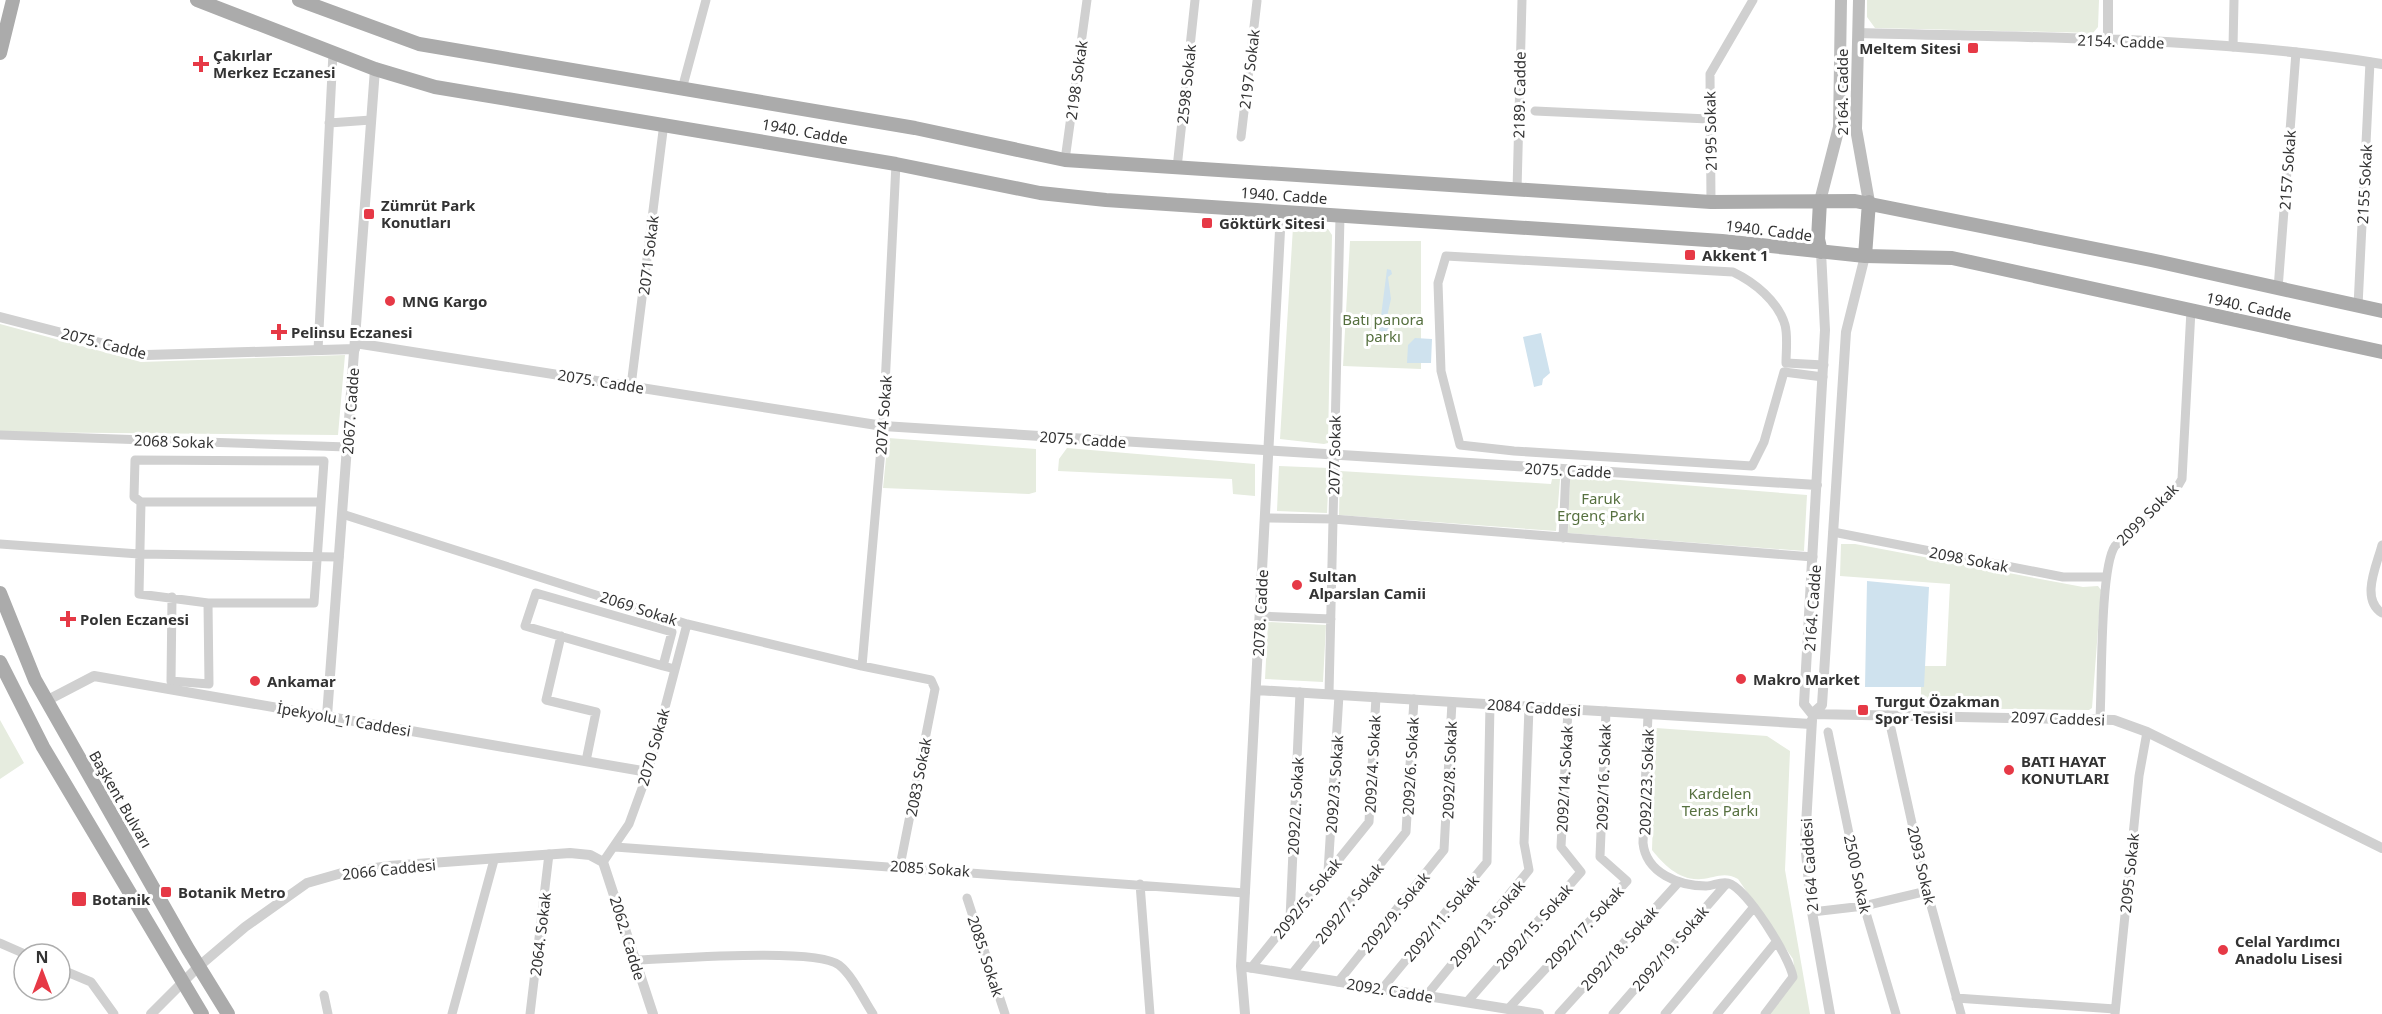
<svg xmlns="http://www.w3.org/2000/svg" width="2382" height="1014" viewBox="0 0 2382 1014" font-family="'Noto Sans',sans-serif">
	<style>
		.green { fill: #e6ecdf }
		.water { fill: #cfe2ee }
		.lines { fill: none; stroke-linecap: round; stroke-linejoin: round }
		.minor { stroke: #d0d0d0; stroke-width: 9 }
		.tertiary { stroke: #d0d0d0; stroke-width: 10 }
		.secondary { stroke: #bdbdbd; stroke-width: 12 }
		.primary { stroke: #ababab; stroke-width: 14 }
		.poi-dot { fill: #e63946; stroke: #fff; stroke-width: 2 }
		.labels { text-anchor: middle; dominant-baseline: central; stroke-width: 6; stroke-linejoin: round; paint-order: stroke }
		.street-label { font-size: 15px; fill: #333; stroke: #fff }
		.poi-label { font-size: 15px; font-weight: bold; fill: #333; stroke: #fff; text-anchor: start }
		.park-label { font-size: 15px; fill: #56703f; stroke: #fff }
	</style>
	<rect width="100%" height="100%" fill="#fff"/>
	<path class="green" d="M1867,0H2099L2098,27L2093,33L1875,28L1867,17Z
		M1293,227L1328,229L1332,235L1328,443L1324,444L1280,439Z
		M1350,241H1421V369L1343,366Z
		M0,324L141,362L345,355L338,435L0,432Z
		M888,438L1036,449V492L1029,494L883,488Z
		M1067,448L1255,464V496L1233,494L1232,479L1058,471L1059,459Z
		M1279,466L1329,468L1327,513L1277,511Z
		M1340,471L1551,484L1552,479H1560L1556,531L1339,515Z
		M1570,476L1807,495L1804,551L1568,533Z
		M1841,544H1855L2083,587L2098,586L2101,590L2092,708L2089,710L1921,708V666H1946L1950,584L1840,576Z
		M1268,622L1326,625L1323,682L1265,679Z
		M0,720L24,763L0,779Z
		M1656,728L1767,736L1790,751L1785,870L1810,1014H1770L1796,979L1793,959L1738,879C1724,871 1715,878 1701,879C1680,881 1664,865 1652,850Z"/>
	<path class="water" d="M1387,269L1391,270L1392,274L1388,277L1391,299L1386,321L1391,329L1389,333L1382,335L1379,332Z
		M1541,333L1550,373L1543,379L1542,385L1534,387L1523,337Z
		M1415,338L1432,339L1431,363H1407L1408,345Z
		M1867,581L1929,587L1924,687H1865Z"/>
	<g class="lines">
		<path class="minor" d="M2233,47L2234,0
			M682,89L706,0
			M1535,111L1708,119
			M329,123L371,120
			M1241,137L1257,1
			M1065,160L1087,0
			M1177,168L1195,0
			M1517,190L1522,0
			M1711,202L1710,74L1753,0
			M2278,289L2296,52
			M2358,306L2370,62
			M318,350L333,53
			M1823,377L1784,372L1764,442L1752,466L1514,451L1460,445L1441,371L1438,283L1446,256L1733,272C1754,282 1778,301 1785,325C1788,336 1786,352 1786,363L1824,365
			M631,386L664,123
			M0,435L347,447
			M141,502L134,497L135,460L324,461L314,603H208L209,684L171,681L172,597
			M342,514L687,624L862,666L931,680L935,689L900,866
			M1265,518L1333,519L1813,557
			M1833,532L2063,577H2106
			M1563,538L1566,470
			M0,544L139,554L339,557
			M2382,545C2377,565 2360,599 2382,613
			M208,603L139,594L141,502H321
			M1260,616L1331,619
			M561,636L546,700L596,712L586,761
			M663,666L672,632L536,593L525,626L663,666L675,669
			M862,666L883,426L896,164
			M1329,694L1340,216
			M1648,714L1643,843C1646,873 1679,886 1706,886C1713,886 1721,881 1728,883C1747,888 1790,958 1793,977L1765,1014
			M1888,715L1927,891L1961,1014
			M2100,718C2102,685 2100,567 2115,546L2175,491L2182,479L2191,310
			M1828,732L1864,906L1896,1014
			M615,847L1245,893
			M603,862L629,824L648,772L687,624
			M1328,872L1339,695
			M1140,884L1150,1014
			M967,898L1005,1014
			M1812,912L1864,906L1927,891
			M1290,919L1300,692
			M0,943L25,954
			M634,960C670,959 816,947 839,965C853,976 863,999 873,1014
			M1251,968L1369,822L1376,697
			M60,969L91,982L114,1014
			M1292,974L1406,832L1414,699
			M1338,982L1444,850L1452,702
			M1382,989L1487,862L1490,704
			M324,995L328,1014
			M1426,996L1529,870L1524,843L1529,707
			M1956,998L2115,1009
			M1467,1002L1581,872L1561,847L1568,709
			M1508,1009L1627,881L1600,857L1606,711
			M452,1014L494,860
			M530,1014L549,854
			M1559,1014L1678,883
			M1613,1014L1727,883
			M1665,1014L1754,907
			M1717,1014L1776,942
			M2115,1014L2139,776L2147,732"/>
		<path class="tertiary" d="M1858,33C2033,38 2209,36 2382,64
			M2108,41V0
			M0,317L147,355L355,349
			M355,343L883,426L1817,485
			M1256,690L1811,724
			M46,701L94,676L648,772
			M1812,714L2114,720L2147,732L2382,848
			M1812,714L1804,704L1825,330L1821,252
			M1812,714L1822,705L1846,332L1865,256
			M327,716L375,69
			M1812,720L1805,843L1812,912L1830,1014
			M1241,966L1539,1014
			M151,1014L198,967L245,927L307,883L342,873L389,866L570,853L590,855L603,862L653,1014
			M1245,1014L1241,966L1281,212"/>
		<path class="secondary" d="M1859,0L1856,129L1869,202
			M1820,201L1839,127L1841,0"/>
		<path class="primary" d="M197,0L375,69L435,87L896,164L1040,193L1106,200L1722,241L1865,256L1952,258L2382,352
			M299,0L419,44L915,128L1065,160L1711,202L1855,201L2151,260L2382,311
			M0,53L13,0
			M1820,201L1818,239L1821,252
			M1865,256L1869,202
			M0,593L35,680L188,949L228,1014
			M0,662L43,747L202,1014"/>
	</g>
	<g class="poi-dot">
		<rect x="1967" y="42" width="12" height="12" rx="3"/>
		<path d="M198 55h6v6h6v6h-6v6h-6v-6h-6v-6h6z"/>
		<rect x="363" y="208" width="12" height="12" rx="3"/>
		<rect x="1201" y="217" width="12" height="12" rx="3"/>
		<rect x="1684" y="249" width="12" height="12" rx="3"/>
		<circle cx="390" cy="301" r="6"/>
		<path d="M276 323h6v6h6v6h-6v6h-6v-6h-6v-6h6z"/>
		<circle cx="1297" cy="585" r="6"/>
		<path d="M65 610h6v6h6v6h-6v6h-6v-6h-6v-6h6z"/>
		<circle cx="1741" cy="679" r="6"/>
		<circle cx="255" cy="681" r="6"/>
		<rect x="1857" y="704" width="12" height="12" rx="3"/>
		<circle cx="2009" cy="770" r="6"/>
		<rect x="160" y="886" width="12" height="12" rx="3"/>
		<rect x="71" y="891" width="16" height="16" rx="3"/>
		<circle cx="2223" cy="950" r="6"/>
	</g>
	<g class="labels">
		<g class="street-label">
			<text transform="translate(2121 41) rotate(2)">2154. Cadde</text>
			<text transform="translate(1249 69) rotate(-83)">2197 Sokak</text>
			<text transform="translate(1076 80) rotate(-82)">2198 Sokak</text>
			<text transform="translate(1186 84) rotate(-84)">2598 Sokak</text>
			<text transform="translate(1842 92) rotate(-90)">2164. Cadde</text>
			<text transform="translate(1519 95) rotate(-89)">2189. Cadde</text>
			<text transform="translate(805 131) rotate(10)">1940. Cadde</text>
			<text transform="translate(1710 131) rotate(-91)">2195 Sokak</text>
			<text transform="translate(2287 170) rotate(-86)">2157 Sokak</text>
			<text transform="translate(2364 184) rotate(-87)">2155 Sokak</text>
			<text transform="translate(1284 195) rotate(4)">1940. Cadde</text>
			<text transform="translate(1769 230) rotate(7)">1940. Cadde</text>
			<text transform="translate(648 255) rotate(-83)">2071 Sokak</text>
			<text transform="translate(2249 306) rotate(12)">1940. Cadde</text>
			<text transform="translate(104 343) rotate(14)">2075. Cadde</text>
			<text transform="translate(601 381) rotate(9)">2075. Cadde</text>
			<text transform="translate(350 411) rotate(-86)">2067. Cadde</text>
			<text transform="translate(883 415) rotate(-86)">2074 Sokak</text>
			<text transform="translate(1083 439) rotate(4)">2075. Cadde</text>
			<text transform="translate(174 441) rotate(2)">2068 Sokak</text>
			<text transform="translate(1334 455) rotate(-89)">2077 Sokak</text>
			<text transform="translate(1568 470) rotate(3)">2075. Cadde</text>
			<text transform="translate(2147 514) rotate(-45)">2099 Sokak</text>
			<text transform="translate(1969 559) rotate(11)">2098 Sokak</text>
			<text transform="translate(639 608) rotate(18)">2069 Sokak</text>
			<text transform="translate(1812 608) rotate(-86)">2164. Cadde</text>
			<text transform="translate(1260 613) rotate(-87)">2078. Cadde</text>
			<text transform="translate(1534 707) rotate(4)">2084 Caddesi</text>
			<text transform="translate(2058 718) rotate(2)">2097 Caddesi</text>
			<text transform="translate(344 719) rotate(10)">İpekyolu_1 Caddesi</text>
			<text transform="translate(653 747) rotate(-74)">2070 Sokak</text>
			<text transform="translate(1372 764) rotate(-87)">2092/4. Sokak</text>
			<text transform="translate(1410 766) rotate(-87)">2092/6. Sokak</text>
			<text transform="translate(1449 770) rotate(-88)">2092/8. Sokak</text>
			<text transform="translate(918 777) rotate(-79)">2083 Sokak</text>
			<text transform="translate(1603 777) rotate(-88)">2092/16. Sokak</text>
			<text transform="translate(1564 779) rotate(-87)">2092/14. Sokak</text>
			<text transform="translate(1646 782) rotate(-88)">2092/23. Sokak</text>
			<text transform="translate(1334 784) rotate(-86)">2092/3. Sokak</text>
			<text transform="translate(121 799) rotate(60)">Başkent Bulvarı</text>
			<text transform="translate(1295 806) rotate(-87)">2092/2. Sokak</text>
			<text transform="translate(1809 865) rotate(-94)">2164 Caddesi</text>
			<text transform="translate(1922 865) rotate(77)">2093 Sokak</text>
			<text transform="translate(930 868) rotate(4)">2085 Sokak</text>
			<text transform="translate(389 869) rotate(-6)">2066 Caddesi</text>
			<text transform="translate(2129 873) rotate(-84)">2095 Sokak</text>
			<text transform="translate(1858 874) rotate(78)">2500 Sokak</text>
			<text transform="translate(1307 898) rotate(-51)">2092/5. Sokak</text>
			<text transform="translate(1349 903) rotate(-51)">2092/7. Sokak</text>
			<text transform="translate(1395 912) rotate(-51)">2092/9. Sokak</text>
			<text transform="translate(1441 918) rotate(-50)">2092/11. Sokak</text>
			<text transform="translate(1487 923) rotate(-50)">2092/13. Sokak</text>
			<text transform="translate(1534 926) rotate(-49)">2092/15. Sokak</text>
			<text transform="translate(1584 927) rotate(-47)">2092/17. Sokak</text>
			<text transform="translate(540 934) rotate(-83)">2064. Sokak</text>
			<text transform="translate(628 938) rotate(73)">2062. Cadde</text>
			<text transform="translate(1619 948) rotate(-48)">2092/18. Sokak</text>
			<text transform="translate(1670 948) rotate(-49)">2092/19. Sokak</text>
			<text transform="translate(986 956) rotate(72)">2085. Sokak</text>
			<text transform="translate(1390 990) rotate(9)">2092. Cadde</text>
		</g>
		<g class="poi-label">
			<text x="1961" y="48" text-anchor="end">Meltem Sitesi</text>
			<text x="213" y="55">Çakırlar<tspan x="213" dy="17">Merkez Eczanesi</tspan></text>
			<text x="381" y="205">Zümrüt Park<tspan x="381" dy="17">Konutları</tspan></text>
			<text x="1219" y="223">Göktürk Sitesi</text>
			<text x="1702" y="255">Akkent 1</text>
			<text x="402" y="301">MNG Kargo</text>
			<text x="291" y="332">Pelinsu Eczanesi</text>
			<text x="1309" y="576">Sultan<tspan x="1309" dy="17">Alparslan Camii</tspan></text>
			<text x="80" y="619">Polen Eczanesi</text>
			<text x="1753" y="679">Makro Market</text>
			<text x="267" y="681">Ankamar</text>
			<text x="1875" y="701">Turgut Özakman<tspan x="1875" dy="17">Spor Tesisi</tspan></text>
			<text x="2021" y="761">BATI HAYAT<tspan x="2021" dy="17">KONUTLARI</tspan></text>
			<text x="178" y="892">Botanik Metro</text>
			<text x="92" y="899">Botanik</text>
			<text x="2235" y="941">Celal Yardımcı<tspan x="2235" dy="17">Anadolu Lisesi</tspan></text>
		</g>
		<g class="park-label">
			<text x="1383" y="319">Batı panora<tspan x="1383" dy="17">parkı</tspan></text>
			<text x="1601" y="498">Faruk<tspan x="1601" dy="17">Ergenç Parkı</tspan></text>
			<text x="1720" y="793">Kardelen<tspan x="1720" dy="17">Teras Parkı</tspan></text>
		</g>
	</g>
	<g transform="translate(42 972)"><circle r="28" fill="#ffffff" stroke="#adadad" stroke-width="1.5"/>
	<path d="M0-4.5L10 22L0 15L-10 22Z" fill="#e63946"/>
	<text y="-9" font-size="16" font-weight="bold" text-anchor="middle" fill="#333333">N</text>
	</g>
</svg>
